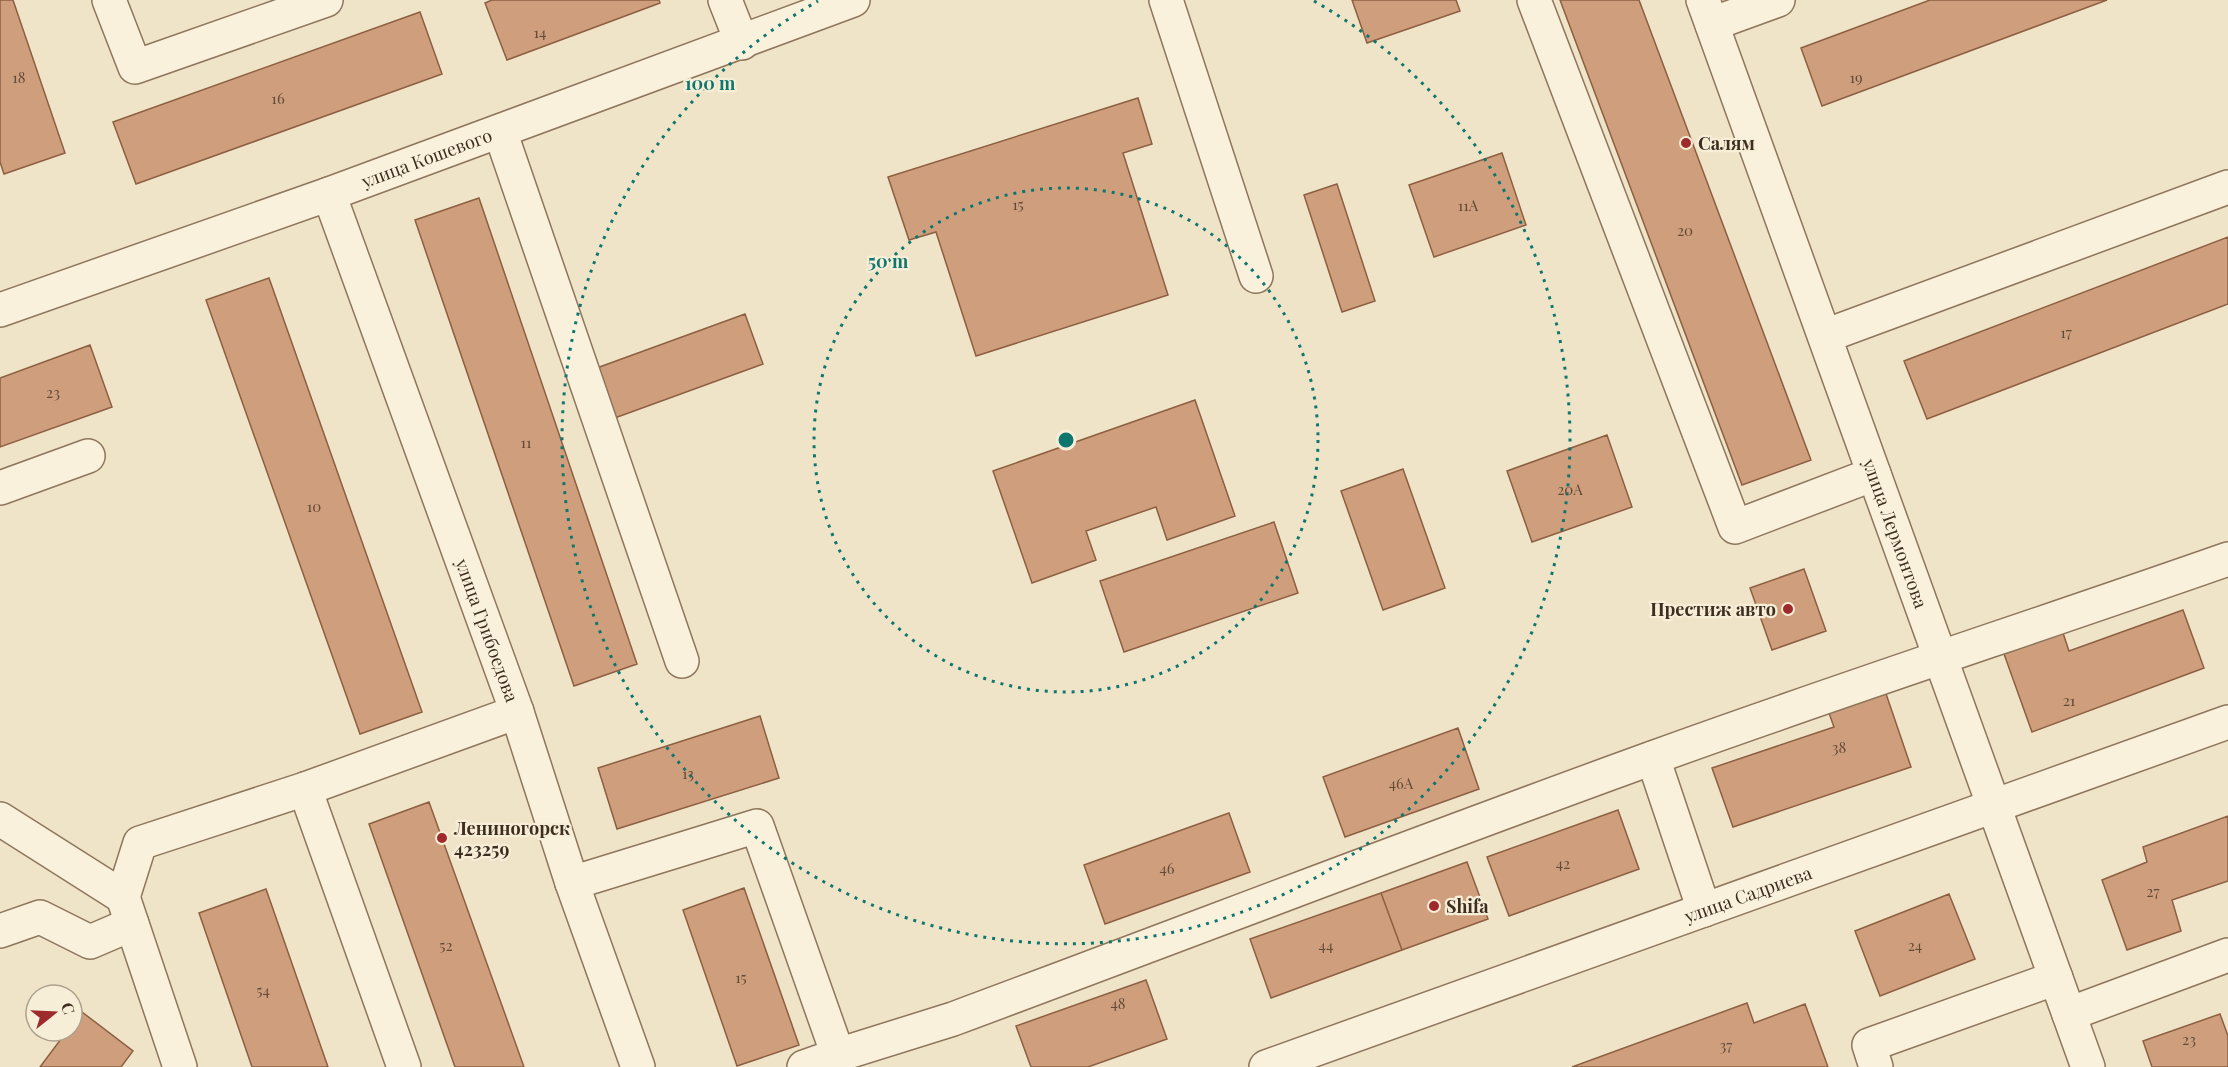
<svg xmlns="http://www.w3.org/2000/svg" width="2228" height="1067" viewBox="0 0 2228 1067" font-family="'Playfair Display',serif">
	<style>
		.building { fill: #cf9f7d; stroke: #8d5f41; stroke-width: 1.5 }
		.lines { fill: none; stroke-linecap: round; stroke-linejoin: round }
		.minor-casing { stroke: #8d765c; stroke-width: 36 }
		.minor { stroke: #faf1dc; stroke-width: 33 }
		.ring { fill: none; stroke: #0f766e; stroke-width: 3; stroke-dasharray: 3 6 }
		.poi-dot { fill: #9e2a2b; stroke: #f7eed8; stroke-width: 2 }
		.labels { text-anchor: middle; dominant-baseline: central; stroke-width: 4.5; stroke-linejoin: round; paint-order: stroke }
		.number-label { font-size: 15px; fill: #624a37 }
		.poi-label { font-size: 18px; font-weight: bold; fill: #3d2e20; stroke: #f7eed8; text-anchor: start }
		.street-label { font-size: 18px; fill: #3d2e20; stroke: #f7eed8 }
		.centre { fill: #0f766e; stroke: #f7eed8; stroke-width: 3 }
		.ring-label { font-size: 18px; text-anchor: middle; font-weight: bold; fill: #0f766e; stroke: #f7eed8; stroke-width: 4.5; stroke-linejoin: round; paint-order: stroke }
	</style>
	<rect width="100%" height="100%" fill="#f0e4c8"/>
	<path class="building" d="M0,0H13L65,153L4,174L0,162Z
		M492,0H659L660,3L507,60L485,3Z
		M1352,0H1456L1460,11L1367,43Z
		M1560,0H1639L1811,460L1742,485Z
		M1930,0H2107L1822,106L1801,48Z
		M420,12L442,74L136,184L113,122Z
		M1138,98L1152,144L1123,153L1168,295L976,356L936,232L909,240L888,177Z
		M1502,153L1526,225L1434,257L1409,185Z
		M1337,184L1375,301L1342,312L1304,195Z
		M479,198L637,664L574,686L415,220Z
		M2228,237V304L1927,419L1904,361Z
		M269,278L422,712L360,734L206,300Z
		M745,314L763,364L612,419L594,369Z
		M90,345L112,407L0,447V378Z
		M1195,400L1235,516L1167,540L1156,507L1086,531L1096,560L1032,583L993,471Z
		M1607,435L1632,507L1532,542L1507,471Z
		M1403,469L1445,588L1383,610L1341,491Z
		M1274,522L1298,593L1124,652L1100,581Z
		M1804,569L1826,631L1772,650L1750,588Z
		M2183,610L2204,668L2032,732L2004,654L2063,633L2069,651Z
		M1882,682L1911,767L1733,827L1712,768L1834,727L1825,702Z
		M760,716L779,778L617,829L598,768Z
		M1458,728L1479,789L1345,837L1323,777Z
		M429,802L524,1067H455L369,824Z
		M1618,810L1639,869L1509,916L1487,857Z
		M1229,813L1250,872L1105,924L1084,865Z
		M2228,816V881L2172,900L2181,931L2127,950L2102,880L2147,862L2143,847Z
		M1467,862L1488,919L1402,950L1381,893Z
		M744,888L799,1045L737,1066L683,910Z
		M266,889L328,1067H252L199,913Z
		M1381,893L1402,950L1271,998L1250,939Z
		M1949,894L1975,959L1880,996L1855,931Z
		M1146,980L1167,1039L1088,1067H1031L1016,1026Z
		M1747,1003L1754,1023L1805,1004L1828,1067H1572Z
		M82,1012L133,1051L121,1067H40L67,1031H72V1024Z
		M2220,1014L2228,1036V1067H2152L2143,1041Z"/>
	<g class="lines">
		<defs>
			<g id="minor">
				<path d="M109,0L135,67L326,0"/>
				<path d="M725,0L742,43"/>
				<path d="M1166,0L1256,276"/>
				<path d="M1534,0L1735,527L1874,474"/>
				<path id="s1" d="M1703,0L2088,1067"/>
				<path d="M1712,24L1778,0"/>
				<path d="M500,131L682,661"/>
				<path id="s2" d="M329,194L517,712L572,883L638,1067"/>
				<path id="s3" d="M0,310L329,194L853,0"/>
				<path d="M1825,336L2228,187"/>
				<path d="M0,488L88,456"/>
				<path d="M1653,758L1704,910"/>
				<path d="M305,789L404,1067"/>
				<path d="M0,819L123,897L180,1067"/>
				<path d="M572,883L757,826L838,1055L804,1067"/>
				<path d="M123,897L140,843L305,789L517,712"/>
				<path d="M0,931L40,917L90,942L132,924"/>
				<path d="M2069,1014L2228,955"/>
				<path d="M838,1055L953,1019C1187,932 1420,842 1655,757C1845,688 2037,626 2228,559"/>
				<path id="s4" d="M1266,1067L2228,722"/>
				<path d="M1876,1067L1869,1045L2056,978"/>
			</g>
		</defs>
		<use href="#minor" class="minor-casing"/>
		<use href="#minor" class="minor"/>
	</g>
	<g class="ring">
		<circle cx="1066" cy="440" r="252"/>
		<path d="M1314 1A504 504 0 1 1 818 1"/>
	</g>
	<g class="poi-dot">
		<circle cx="1686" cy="143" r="6"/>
		<circle cx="1788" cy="609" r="6"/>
		<circle cx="442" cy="838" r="6"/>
		<circle cx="1434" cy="906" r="6"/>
	</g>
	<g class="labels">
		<g class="number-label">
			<text x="540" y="32">14</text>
			<text x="19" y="77">18</text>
			<text x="1856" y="77">19</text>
			<text x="278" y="98">16</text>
			<text x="1018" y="204">15</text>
			<text x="1468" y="205">11А</text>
			<text x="1685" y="230">20</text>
			<text x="2066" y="332">17</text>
			<text x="53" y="392">23</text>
			<text x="526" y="442">11</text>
			<text x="1570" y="489">20А</text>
			<text x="314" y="506">10</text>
			<text x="2069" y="700">21</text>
			<text x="1839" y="747">38</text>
			<text x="688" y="773">13</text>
			<text x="1401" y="783">46А</text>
			<text x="1563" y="863">42</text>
			<text x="1167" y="868">46</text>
			<text x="2153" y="891">27</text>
			<text x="446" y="945">52</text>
			<text x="1326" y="945">44</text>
			<text x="1915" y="945">24</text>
			<text x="741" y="977">15</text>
			<text x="263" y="990">54</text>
			<text x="1118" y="1003">48</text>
			<text x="2189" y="1039">23</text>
			<text x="1726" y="1045">37</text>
		</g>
		<g class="poi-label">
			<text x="1698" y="143">Салям</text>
			<text x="1776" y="609" text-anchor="end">Престиж авто</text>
			<text x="454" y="828">Лениногорск<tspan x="454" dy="21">423259</tspan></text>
			<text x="1446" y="906">Shifa</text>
		</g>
		<g class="street-label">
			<text stroke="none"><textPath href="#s3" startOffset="453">улица Кошевого</textPath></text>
			<text stroke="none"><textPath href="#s1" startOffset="567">улица Лермонтова</textPath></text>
			<text stroke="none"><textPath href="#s2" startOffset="464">улица Грибоедова</textPath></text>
			<text stroke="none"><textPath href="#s4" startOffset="512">улица Садриева</textPath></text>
		</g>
	</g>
	<circle cx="1066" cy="440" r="9" class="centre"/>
	<g class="ring-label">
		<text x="710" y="90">100 m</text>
		<text x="888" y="268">50 m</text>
	</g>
	<g transform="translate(54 1013) rotate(72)"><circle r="28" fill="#f7eed8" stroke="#ada18e" stroke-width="1.5"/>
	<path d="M0-4.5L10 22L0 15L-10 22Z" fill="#9e2a2b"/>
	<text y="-9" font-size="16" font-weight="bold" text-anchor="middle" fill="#3d2e20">С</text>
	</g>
</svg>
